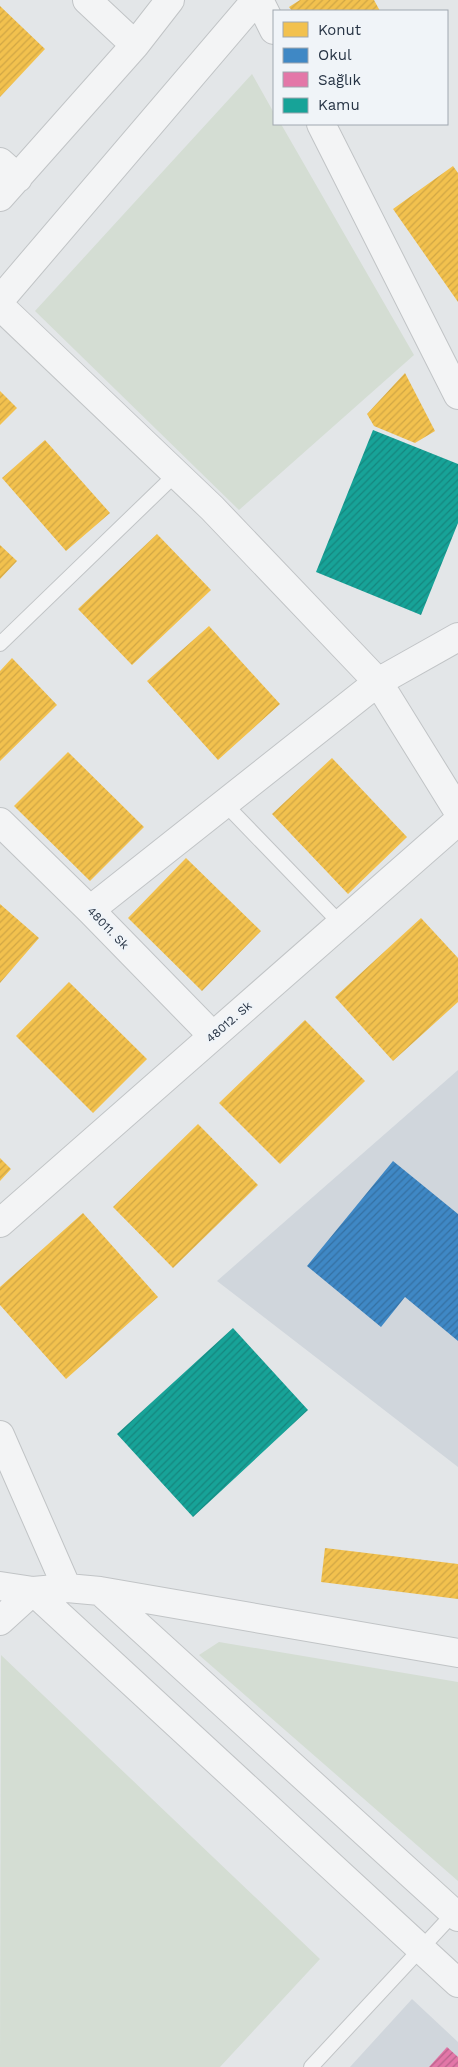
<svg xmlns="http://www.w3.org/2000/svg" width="458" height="2067" viewBox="0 0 458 2067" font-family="'Work Sans',sans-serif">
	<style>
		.built { fill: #d0d6dc }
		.green { fill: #d4ddd3 }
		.homes { fill: url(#homes-hatch) }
		.schools { fill: url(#schools-hatch) }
		.health { fill: url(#health-hatch) }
		.public { fill: url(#public-hatch) }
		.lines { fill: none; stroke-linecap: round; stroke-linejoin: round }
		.lane-casing { stroke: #c1c4c6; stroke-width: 16 }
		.street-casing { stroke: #c1c4c6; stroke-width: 30 }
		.lane { stroke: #f3f4f5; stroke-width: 14 }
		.street { stroke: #f3f4f5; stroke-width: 28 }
		.labels { text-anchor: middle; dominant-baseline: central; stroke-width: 5; stroke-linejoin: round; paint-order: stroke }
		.street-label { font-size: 12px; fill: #273445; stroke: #f0f4f8 }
	</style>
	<defs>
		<pattern id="homes-hatch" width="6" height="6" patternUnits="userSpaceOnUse" patternTransform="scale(1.25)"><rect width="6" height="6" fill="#f2c14e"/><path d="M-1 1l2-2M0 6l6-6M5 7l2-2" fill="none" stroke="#d0a645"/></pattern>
		<pattern id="schools-hatch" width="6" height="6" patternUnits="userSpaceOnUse" patternTransform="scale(1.25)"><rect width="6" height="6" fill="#3f88c5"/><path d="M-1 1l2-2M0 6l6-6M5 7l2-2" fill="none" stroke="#3570a2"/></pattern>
		<pattern id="health-hatch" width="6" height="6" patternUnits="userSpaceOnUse" patternTransform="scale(1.25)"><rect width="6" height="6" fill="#e377a8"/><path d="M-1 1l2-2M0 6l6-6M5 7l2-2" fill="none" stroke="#b8628b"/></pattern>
		<pattern id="public-hatch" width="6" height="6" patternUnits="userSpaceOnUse" patternTransform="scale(1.25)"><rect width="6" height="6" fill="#17a398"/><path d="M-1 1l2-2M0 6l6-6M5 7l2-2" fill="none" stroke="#15867e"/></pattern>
	</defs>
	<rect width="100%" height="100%" fill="#e3e6e8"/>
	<path class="built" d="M458,1070V1467L217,1281Z
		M412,1999L458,2042V2067H350Z"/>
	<path class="green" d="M252,74L274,113V124H281L414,355L239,510L35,311Z
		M219,1642L458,1682V1881L199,1655Z
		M1,1655L320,1959L220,2067H0Z"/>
	<path class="homes" d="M300,0H374L380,11H292L289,7Z
		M0,6L45,49L0,97Z
		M453,166L458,173V302L393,209Z
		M405,373L435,431L415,443L374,426L367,414Z
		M0,391L17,408L0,425Z
		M45,440L110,513L66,551L2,478Z
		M157,534L211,590L132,665L78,609Z
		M0,545L17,561L0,579Z
		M209,626L280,704L218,760L147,681Z
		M12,658L57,705L0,761V671Z
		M68,752L144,827L90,881L14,806Z
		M332,758L407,837L348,894L272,814Z
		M186,858L261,931L202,991L128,918Z
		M0,904L39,938L0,983Z
		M421,918L458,958V1002L393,1061L335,997Z
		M69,982L147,1059L93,1113L16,1036Z
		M305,1020L365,1081L280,1164L219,1103Z
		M198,1124L258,1185L173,1268L113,1207Z
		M0,1158L11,1169L0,1181Z
		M83,1213L158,1297L66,1379L0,1305V1287Z
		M325,1548L458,1564V1599L321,1582Z"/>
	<path class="schools" d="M393,1161L458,1214V1341L405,1297L381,1327L307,1266Z"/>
	<path class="health" d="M447,2047L458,2057V2067H429Z"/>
	<path class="public" d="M373,430L458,464V523L421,615L316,572Z
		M233,1328L308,1410L193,1517L117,1434Z"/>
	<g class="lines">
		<defs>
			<path id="lane" d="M0,644L176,474
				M224,803L341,924
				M311,2067L454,1913"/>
			<path id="street" d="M87,0L135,45
				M259,0L274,30
				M321,124L458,395
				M0,162L18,178
				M0,197L135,45L170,0
				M0,300L256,0
				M0,306L212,508L378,682L458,811
				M0,822L90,910L213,1036
				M90,910L378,682L458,637
				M0,1223L458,821
				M0,1435L67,1588
				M0,1586L33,1591L67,1588L100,1591L458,1653
				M100,1591L458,1917
				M0,1621L33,1591L458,1983"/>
		</defs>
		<use href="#lane" class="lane-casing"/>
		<use href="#street" class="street-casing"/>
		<use href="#lane" class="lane"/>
		<use href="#street" class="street"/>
	</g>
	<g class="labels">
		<g class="street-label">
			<text transform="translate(108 928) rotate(46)">48011. Sk</text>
			<text transform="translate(229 1022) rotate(-41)">48012. Sk</text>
		</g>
	</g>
	<rect x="273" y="10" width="175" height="115" fill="#f0f4f8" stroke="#a0a7b0"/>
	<rect x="283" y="22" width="25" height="15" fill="#f2c14e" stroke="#a0a7b0"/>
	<text x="318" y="35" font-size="15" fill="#273445">Konut</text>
	<rect x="283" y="48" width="25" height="15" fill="#3f88c5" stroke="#a0a7b0"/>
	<text x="318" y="60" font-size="15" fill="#273445">Okul</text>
	<rect x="283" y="72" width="25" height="15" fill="#e377a8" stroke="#a0a7b0"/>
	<text x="318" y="85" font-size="15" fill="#273445">Sağlık</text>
	<rect x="283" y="98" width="25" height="15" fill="#17a398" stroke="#a0a7b0"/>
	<text x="318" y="110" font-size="15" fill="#273445">Kamu</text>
</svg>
